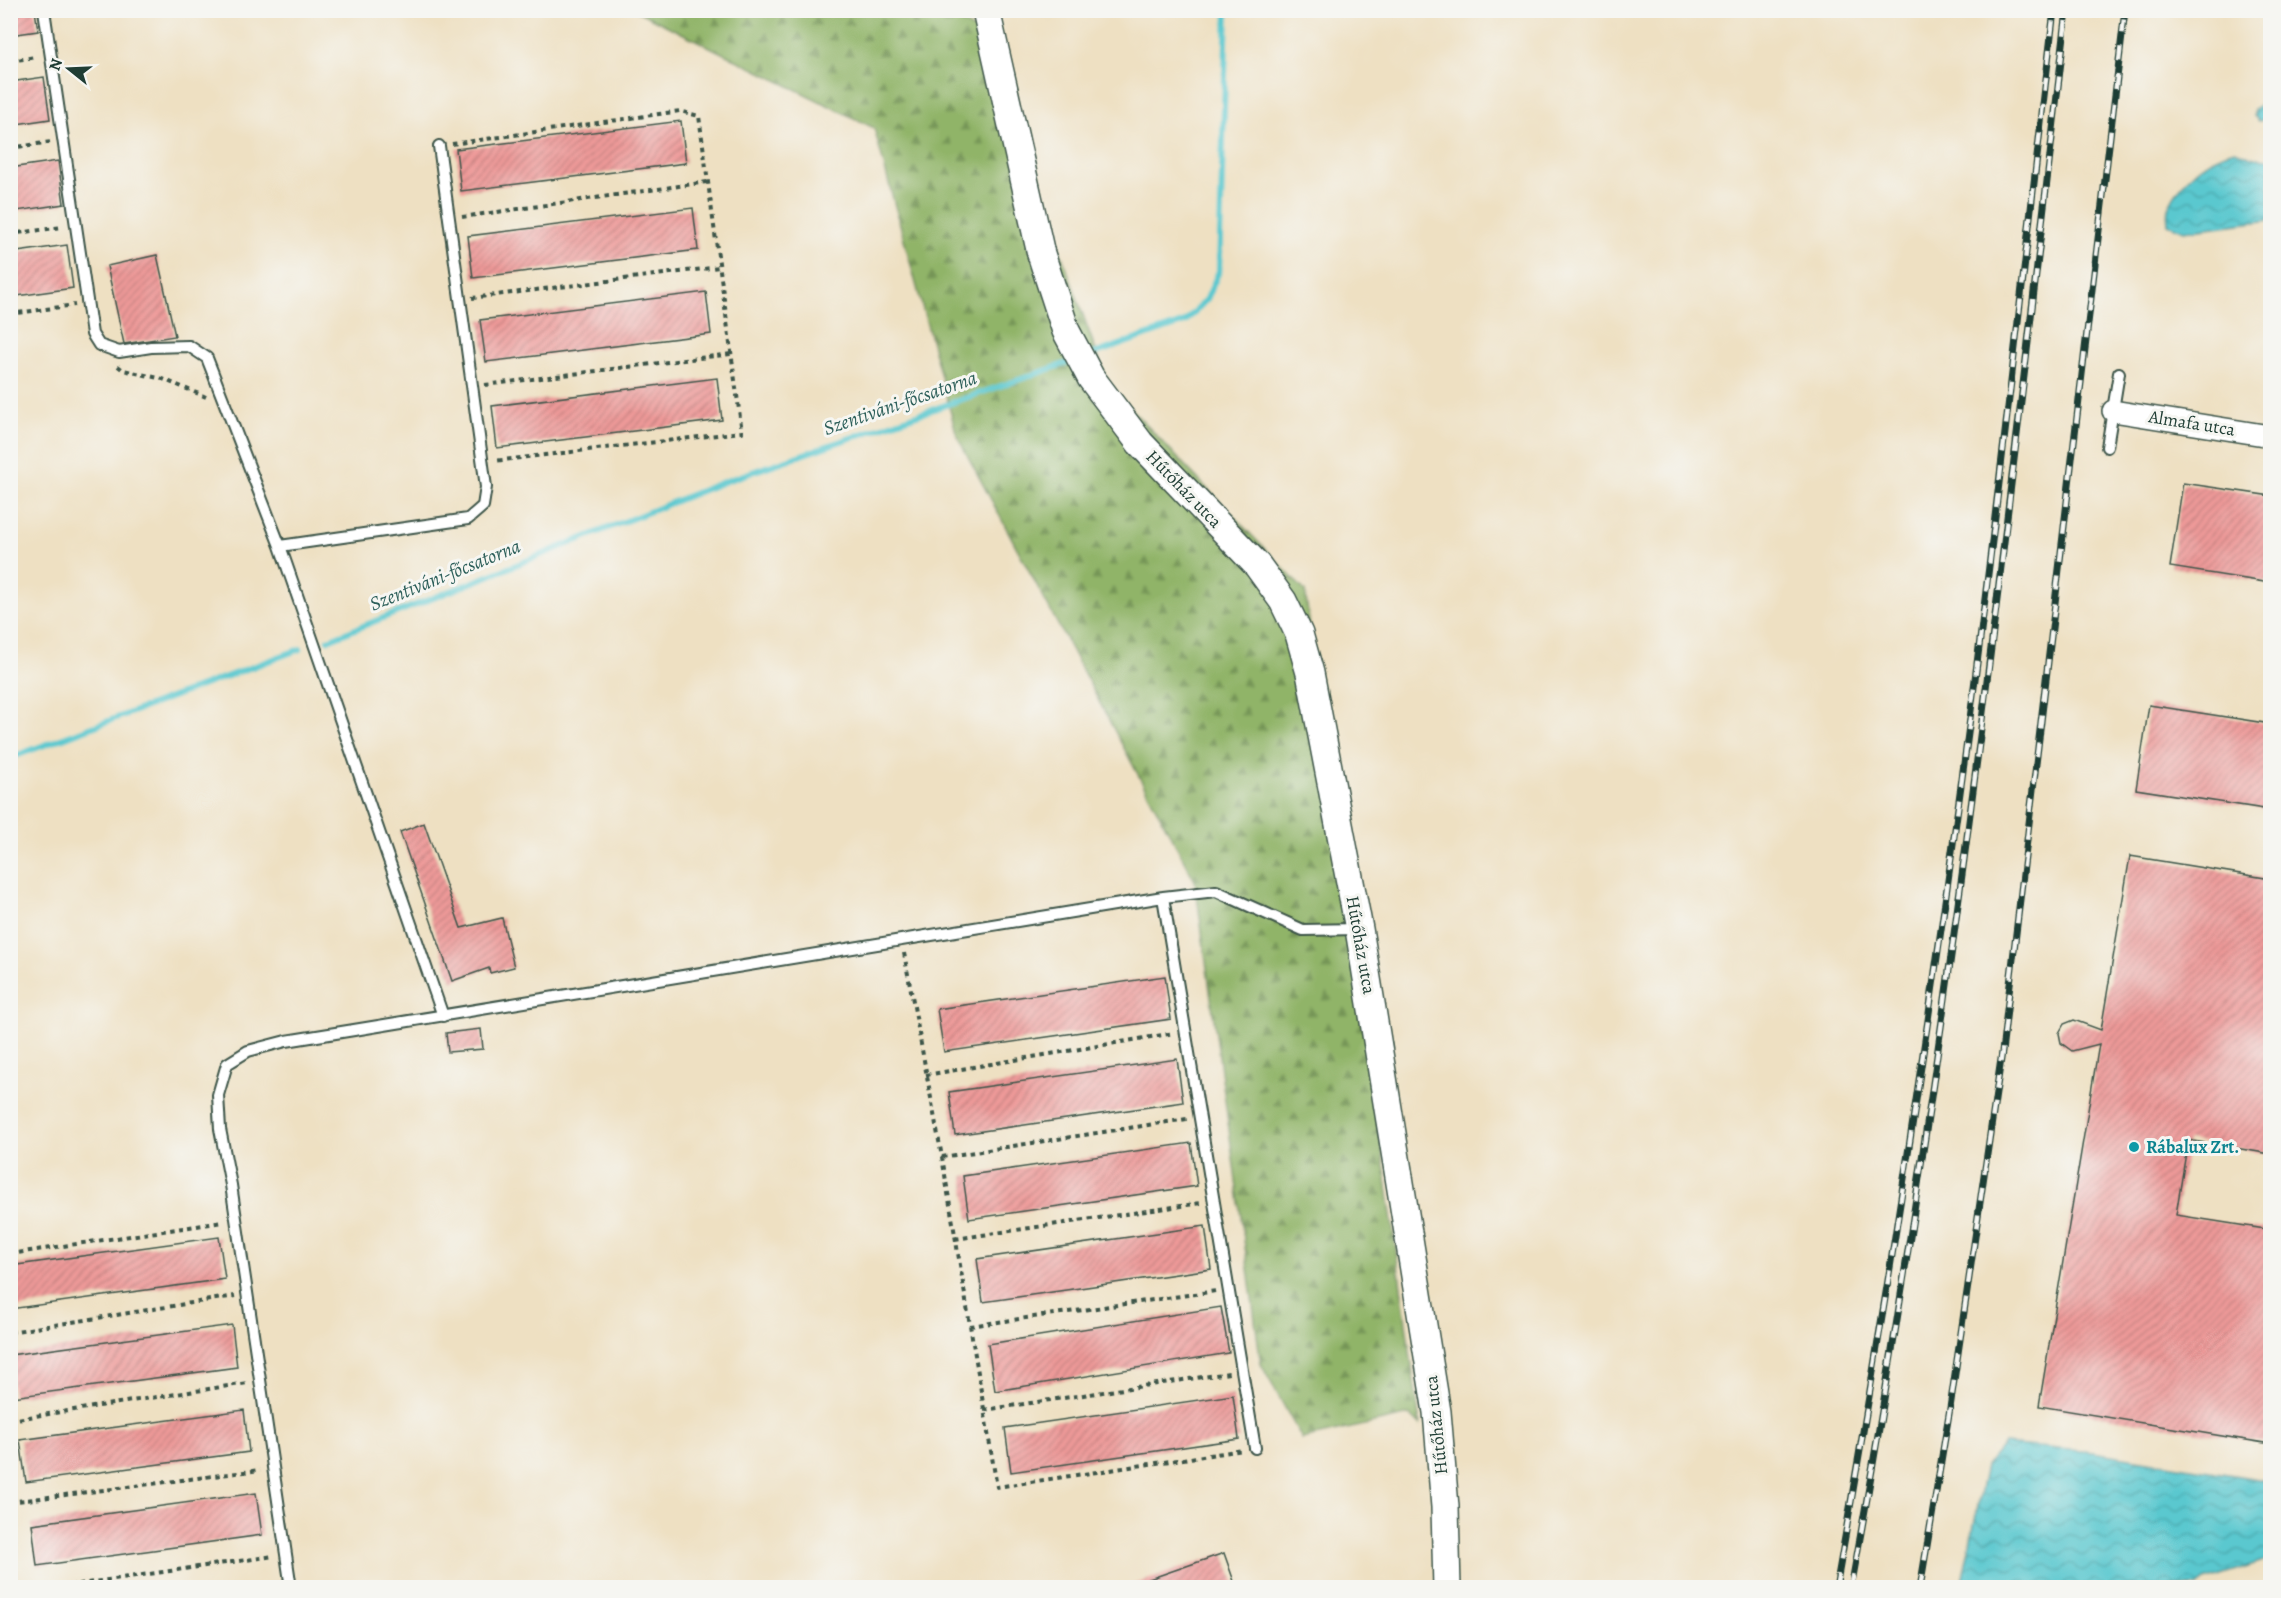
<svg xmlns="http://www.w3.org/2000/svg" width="2281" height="1598" viewBox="0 0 2281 1598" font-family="Alegreya,serif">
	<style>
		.forest { fill: url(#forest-firs); stroke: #58784e; stroke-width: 1.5 }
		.water { fill: url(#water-waves); stroke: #3c8282; stroke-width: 1.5 }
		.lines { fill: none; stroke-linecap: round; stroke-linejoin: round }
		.stream { stroke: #5ac8cf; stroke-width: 6 }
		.building { fill: url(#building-hatch) }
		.service-casing { stroke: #3e5549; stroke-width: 14 }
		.minor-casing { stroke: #3e5549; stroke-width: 24 }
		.tertiary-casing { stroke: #3e5549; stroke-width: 30 }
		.path { stroke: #3e5549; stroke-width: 4; stroke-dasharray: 4.5 4.5; stroke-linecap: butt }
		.service { stroke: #fff; stroke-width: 10 }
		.minor { stroke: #fff; stroke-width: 21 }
		.tertiary { stroke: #fff; stroke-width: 27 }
		.rail-casing { stroke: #1f3d34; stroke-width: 7 }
		.rail { stroke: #f6f6f2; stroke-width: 4.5; stroke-dasharray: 14; stroke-linecap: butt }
		.culture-dot { fill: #0f9aa8; stroke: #f6f6f2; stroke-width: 2 }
		.labels { text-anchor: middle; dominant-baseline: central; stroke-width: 6; stroke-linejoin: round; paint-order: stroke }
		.street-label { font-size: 18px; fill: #1f3d34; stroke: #f6f6f2 }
		.culture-label { font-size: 18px; font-weight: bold; fill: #0d838f; stroke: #f6f6f2; text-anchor: start }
		.water-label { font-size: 20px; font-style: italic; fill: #2e605b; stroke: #f6f6f2 }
	</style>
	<defs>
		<pattern id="forest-firs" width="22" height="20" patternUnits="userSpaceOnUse" patternTransform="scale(1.5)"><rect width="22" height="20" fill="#90b468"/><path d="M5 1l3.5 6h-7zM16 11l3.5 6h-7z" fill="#759456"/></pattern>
		<pattern id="water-waves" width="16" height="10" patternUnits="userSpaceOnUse" patternTransform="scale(1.5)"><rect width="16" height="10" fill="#5ac8cf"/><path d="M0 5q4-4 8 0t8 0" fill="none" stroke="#4aa4a9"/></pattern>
		<pattern id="building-hatch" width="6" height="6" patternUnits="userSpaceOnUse" patternTransform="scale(1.5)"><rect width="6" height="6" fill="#ee9a99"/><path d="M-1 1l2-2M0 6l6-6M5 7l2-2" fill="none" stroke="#c07f7e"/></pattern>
	</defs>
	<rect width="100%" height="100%" fill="#f6f6f2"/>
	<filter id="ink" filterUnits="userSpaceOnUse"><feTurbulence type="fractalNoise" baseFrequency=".0167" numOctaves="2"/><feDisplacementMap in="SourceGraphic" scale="12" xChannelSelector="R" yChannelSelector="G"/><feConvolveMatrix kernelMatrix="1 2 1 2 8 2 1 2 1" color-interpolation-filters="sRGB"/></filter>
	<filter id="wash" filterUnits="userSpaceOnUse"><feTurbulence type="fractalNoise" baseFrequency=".008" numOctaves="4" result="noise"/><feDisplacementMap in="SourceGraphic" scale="24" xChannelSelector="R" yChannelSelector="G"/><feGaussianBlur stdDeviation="1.35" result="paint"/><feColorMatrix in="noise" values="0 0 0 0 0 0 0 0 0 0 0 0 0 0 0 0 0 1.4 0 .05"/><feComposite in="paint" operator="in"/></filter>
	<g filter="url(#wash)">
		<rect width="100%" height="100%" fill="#eee0c2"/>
		<path class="forest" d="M637,11H939L983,34L1108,385L1305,591L1420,1425L1410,1415L1302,1439L1261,1364L1195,881L957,436L874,128Z"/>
		<path class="water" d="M2270,97V118L2259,121L2254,116V110Z
			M2235,150L2254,158L2270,159V220L2184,231L2168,224C2168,218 2166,211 2169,206C2181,180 2208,156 2235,150Z
			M2004,1444L2093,1452L2270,1481V1560L2205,1581L2197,1587H1961L1986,1466Z"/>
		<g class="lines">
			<path class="stream" d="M1088,356L1185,322L1207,299L1219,271L1227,10
				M328,640L726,481L1073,361
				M10,758L300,649"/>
		</g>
		<g id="blocks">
			<path class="building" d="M10,10H35L38,31L10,35Z
				M44,77L50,119L10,125V82Z
				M681,121L686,163L461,191L456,149Z
				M58,161L64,204L10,212V168Z
				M693,208L698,250L473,278L468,236Z
				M67,245L73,288L10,297V253Z
				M157,255L175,336L124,344L107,266Z
				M706,292L711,334L486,362L480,320Z
				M717,378L722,420L497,448L492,406Z
				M2183,483L2271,496V583L2170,567Z
				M2149,705L2271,724V810L2136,789Z
				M424,823L461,928L502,918L514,967L490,973L489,968L452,981L400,832Z
				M2130,856L2271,879V1154L2188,1140L2176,1215L2271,1230V1444L2039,1406L2099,1044L2072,1051L2061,1043L2059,1033L2064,1024L2074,1020L2101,1030Z
				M1165,976L1171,1019L944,1052L937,1009Z
				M481,1029L483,1049L448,1052L446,1033Z
				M1177,1059L1183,1102L955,1135L949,1092Z
				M1191,1143L1197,1186L969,1219L963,1176Z
				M1205,1226L1211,1269L983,1302L977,1259Z
				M219,1237L225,1279L10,1309V1266Z
				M1221,1307L1229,1353L995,1391L988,1344Z
				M232,1325L237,1367L13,1397L10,1355Z
				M1233,1395L1239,1439L1011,1472L1005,1428Z
				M244,1410L249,1452L26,1482L20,1440Z
				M256,1493L262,1535L37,1566L32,1524Z
				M1224,1553L1236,1587H1133L1132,1585Z"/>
		</g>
	</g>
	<g filter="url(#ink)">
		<use href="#blocks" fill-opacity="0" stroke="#3e5549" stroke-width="1.5"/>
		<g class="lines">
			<defs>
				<path id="service" d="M44,10L92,334L99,345L119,352L151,347L189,346L207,358L280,546L443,1016
					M2107,447L2119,373
					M280,546L468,519L483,506L486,487L439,146
					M1163,897L1255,1448
					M291,1588L231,1185L220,1129L218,1095L227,1064L248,1051L286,1041L354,1030L1163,897L1216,891L1303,930L1359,929"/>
				<path id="minor" d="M2113,411L2270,436"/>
				<path id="tertiary" d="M986,10L1041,254L1066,331L1091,378L1140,443L1257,565L1283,601L1299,634L1310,673L1359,929L1437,1412L1445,1507L1447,1588"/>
			</defs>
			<use href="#service" class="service-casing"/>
			<use href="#minor" class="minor-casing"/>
			<use href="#tertiary" class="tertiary-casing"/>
			<path class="path" d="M10,61L36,57
				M452,144L680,111L699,116L742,432L494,461
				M10,148L51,142
				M462,217L707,182
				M10,234L63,227
				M472,298L719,267
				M10,314L75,305
				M118,366L123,370L163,379L206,397
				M485,385L731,354
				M904,953L942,1157L997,1487L1243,1450
				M926,1075L1174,1033
				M942,1157L1187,1119
				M955,1239L1201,1203
				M10,1254L223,1222
				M970,1326L1216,1291
				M10,1332L235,1296
				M984,1410L1229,1373
				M10,1420L247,1383
				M10,1502L260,1470
				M10,1538L17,1588
				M52,1588L274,1556"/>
			<use href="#service" class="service"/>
			<use href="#minor" class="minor"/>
			<use href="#tertiary" class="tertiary"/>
			<defs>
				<path id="rail" d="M1836,1588C1887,1301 1931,1014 1969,726C2000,488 2026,249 2054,10
					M1851,1588C1947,1065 2005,538 2067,10
					M1920,1588L1950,1408L2002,1052L2125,10"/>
			</defs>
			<use href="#rail" class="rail-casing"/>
			<use href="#rail" class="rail"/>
		</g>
	</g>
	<circle class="culture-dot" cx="2134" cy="1147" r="6"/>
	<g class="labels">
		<g class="street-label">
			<text transform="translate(2192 423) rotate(9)">Almafa utca</text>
			<text transform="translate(1184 489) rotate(46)">Hűtőház utca</text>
			<text transform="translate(1361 945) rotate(80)">Hűtőház utca</text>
			<text transform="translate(1436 1425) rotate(-96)">Hűtőház utca</text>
		</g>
		<g class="culture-label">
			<text x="2146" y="1147">Rábalux Zrt.</text>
		</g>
		<g class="water-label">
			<text transform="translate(900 403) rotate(-19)">Szentiváni-főcsatorna</text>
			<text transform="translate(445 575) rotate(-22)">Szentiváni-főcsatorna</text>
		</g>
	</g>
	<rect width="2281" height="1598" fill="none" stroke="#f6f6f2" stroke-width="36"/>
	<g transform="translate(69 69) rotate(288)" stroke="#f6f6f2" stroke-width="4.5" paint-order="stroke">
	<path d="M0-4.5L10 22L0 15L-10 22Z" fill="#1f3d34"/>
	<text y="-9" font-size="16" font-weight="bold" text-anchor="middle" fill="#1f3d34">N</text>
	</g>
</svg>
